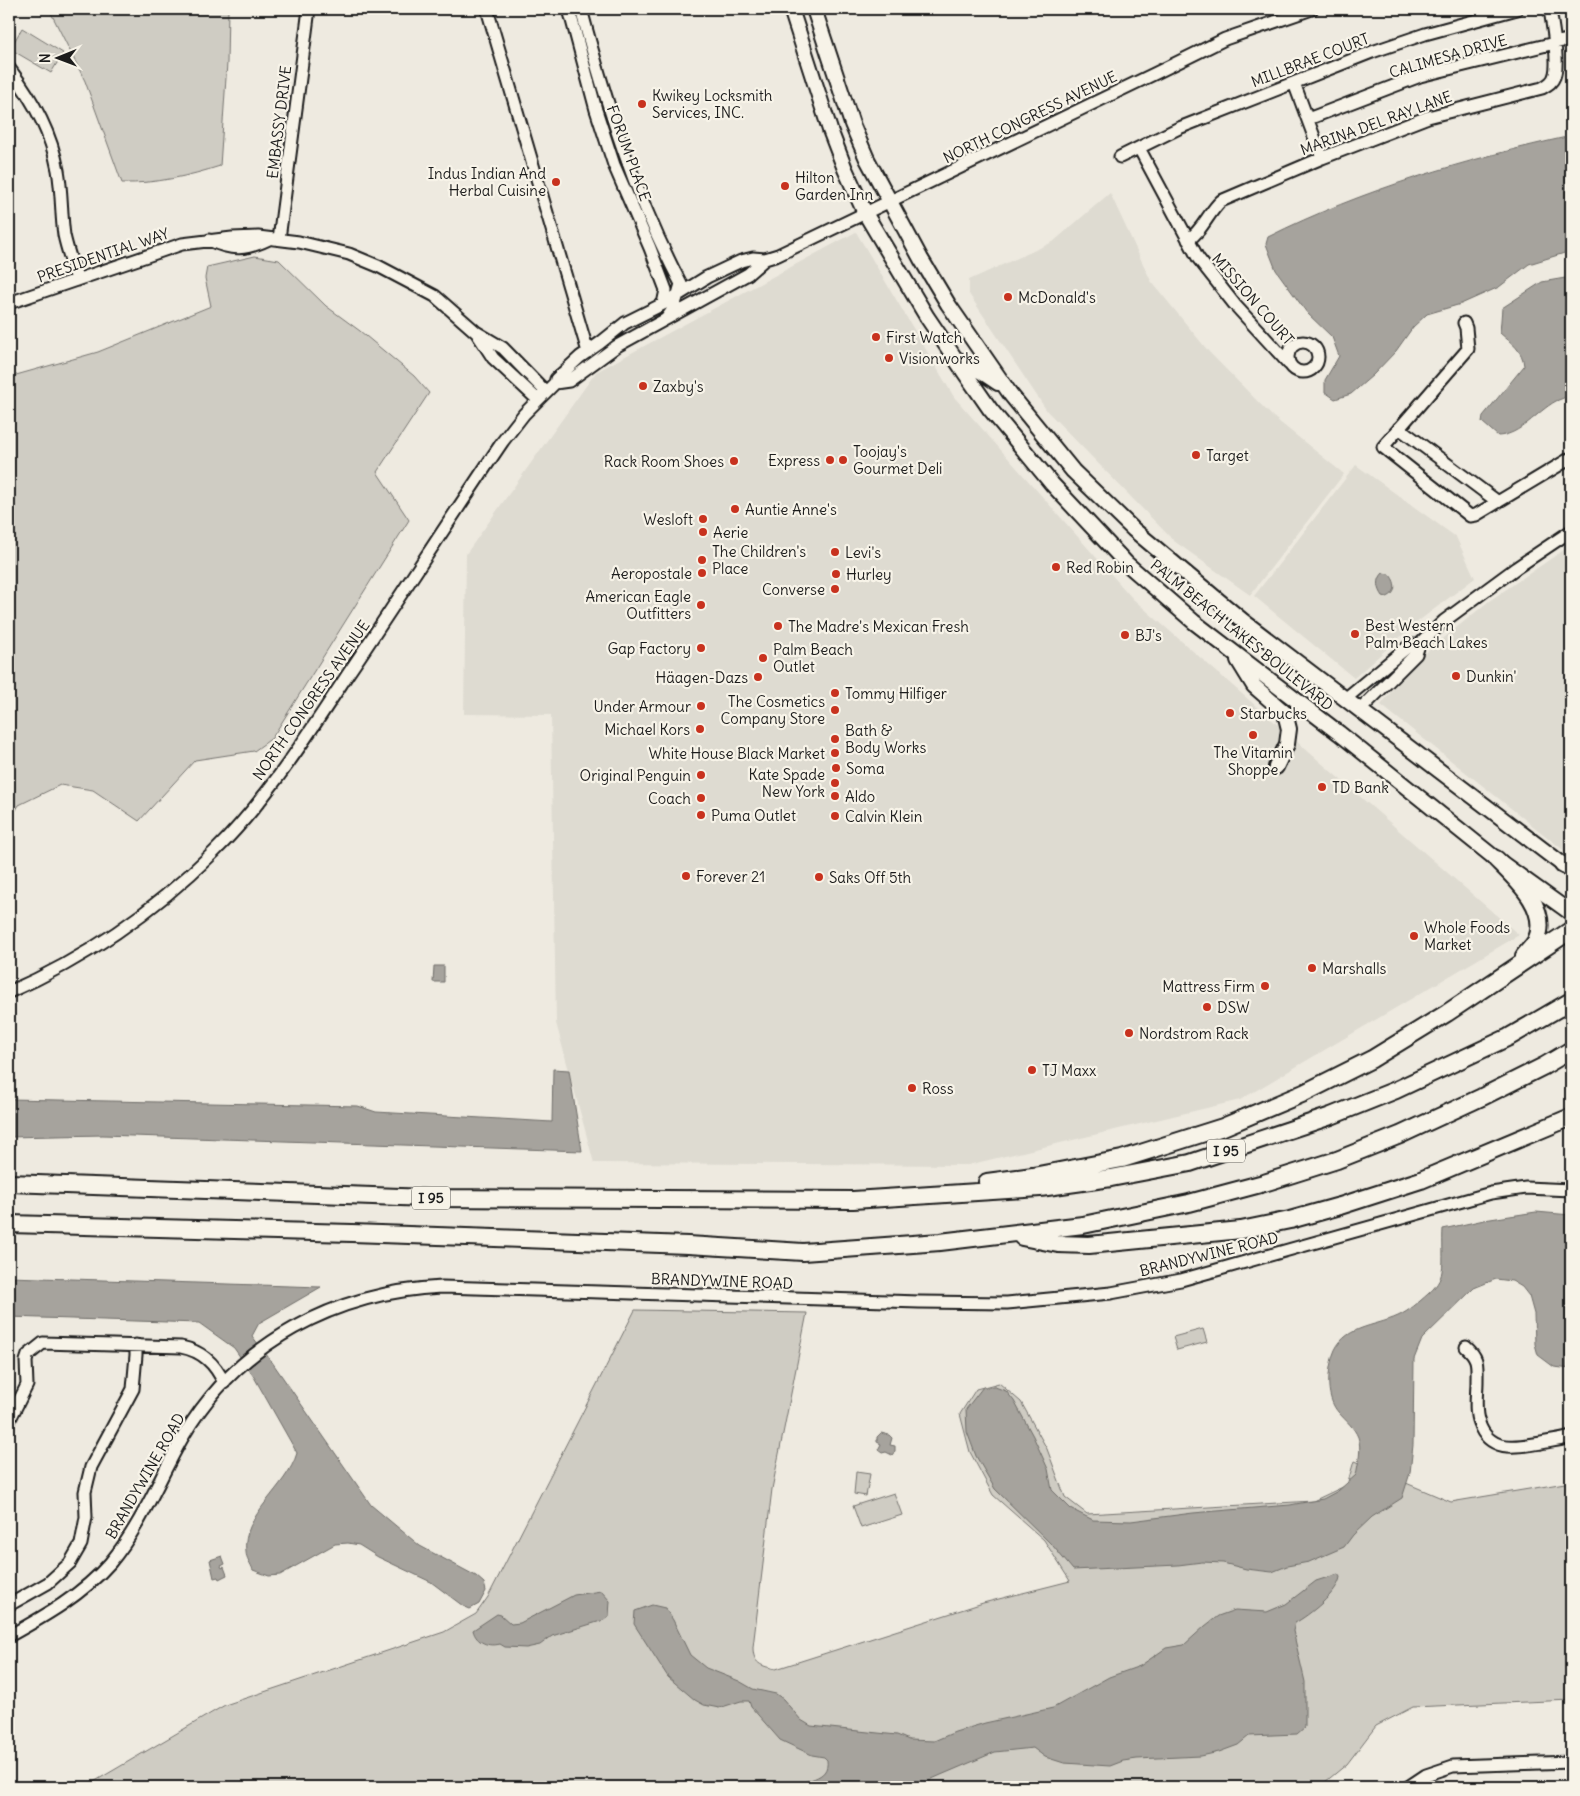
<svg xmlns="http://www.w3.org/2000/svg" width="1580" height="1796" viewBox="0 0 1580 1796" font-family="Delius,sans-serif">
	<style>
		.built { fill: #dedbd1 }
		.green { fill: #cfccc3; stroke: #767470 }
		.water { fill: #a6a39d; stroke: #6f6d69 }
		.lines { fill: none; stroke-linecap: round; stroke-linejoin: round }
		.minor-casing { stroke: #1c1c1c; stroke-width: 15 }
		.major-casing { stroke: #1c1c1c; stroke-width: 18 }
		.highway-casing { stroke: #1c1c1c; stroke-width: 20 }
		.minor { stroke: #f7f3e8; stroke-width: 11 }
		.major { stroke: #f7f3e8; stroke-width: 14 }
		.highway { stroke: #f7f3e8; stroke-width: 16 }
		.poi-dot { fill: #c8321e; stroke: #f7f3e8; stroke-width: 2 }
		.labels { text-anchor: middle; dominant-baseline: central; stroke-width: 4.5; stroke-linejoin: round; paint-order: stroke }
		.shield { fill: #f7f3e8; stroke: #5e5c59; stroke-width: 1 }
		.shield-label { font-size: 14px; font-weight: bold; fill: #1c1c1c }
		.street-label { font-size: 15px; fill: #1c1c1c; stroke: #f7f3e8 }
		.poi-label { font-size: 15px; fill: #1c1c1c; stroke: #f7f3e8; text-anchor: start }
	</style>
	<rect width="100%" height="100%" fill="#eeeae0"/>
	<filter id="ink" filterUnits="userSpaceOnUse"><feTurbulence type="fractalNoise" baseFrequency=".02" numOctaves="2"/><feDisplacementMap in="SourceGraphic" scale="10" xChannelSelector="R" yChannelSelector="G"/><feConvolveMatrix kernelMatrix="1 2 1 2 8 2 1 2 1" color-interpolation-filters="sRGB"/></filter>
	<g filter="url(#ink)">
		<path class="built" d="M1110,193L1151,281L1209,352L1272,416L1344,474L1250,595L1174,541L1047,411L969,294V280L1053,242Z
			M856,232L954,397L1133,599L1519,935L1240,1100L968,1165L594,1163L556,1023L551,715L464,714L466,554L596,372Z
			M1356,465L1456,537L1475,578L1416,623L1354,678L1254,596Z
			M1571,545V856L1381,705L1411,665L1489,601Z"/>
		<path class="green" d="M49,9H228L227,63L220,166C189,176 155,184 122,183L85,81Z
			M22,28L63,53L51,73L10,49Z
			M255,256L279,260L326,306L360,331L414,376L429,393L377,472L409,520L272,738L254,751L195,760L139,821L93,790L60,785L19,805L9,822V377L98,352L211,306L205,278L207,267Z
			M635,1310L807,1313L772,1489L753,1647C753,1664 761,1666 776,1669L983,1603L1070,1581L1044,1540L993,1495L970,1452L960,1414L976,1389L999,1383L1021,1402L1047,1449L1065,1497L1087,1514L1313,1501L1347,1485L1354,1461L1451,1502L1571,1482V1700L1413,1707L1376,1726L1347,1764L1319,1787H85L225,1705L444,1632L476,1614L488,1597Z
			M1203,1329L1207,1342L1177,1350L1173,1337Z
			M856,1472L870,1474L866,1496L854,1494Z
			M894,1493L902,1515L861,1528L853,1506Z"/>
		<path class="water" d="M1571,136V251L1529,264L1499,287L1461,304L1427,314L1413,327L1396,351L1373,375L1351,394L1335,399L1325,392V380L1339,356L1332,337L1307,313L1276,270L1266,244L1268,237C1361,190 1470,158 1571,136Z
			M1571,277V395C1566,397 1561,399 1556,401C1536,412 1521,435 1498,436L1482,422L1483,416L1524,366C1523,350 1511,343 1500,333L1502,308L1542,282Z
			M1383,573L1389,574C1396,581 1398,593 1387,597L1383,596C1378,589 1376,580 1383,573Z
			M434,966H444V982H433Z
			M553,1069L569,1070L582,1151L103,1135L9,1137V1099L358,1106L376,1112L552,1122Z
			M1536,1212L1571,1215V1369L1554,1367L1538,1355L1535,1344L1534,1314L1529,1296L1522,1287L1512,1281L1496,1279L1474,1288L1422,1339L1414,1359L1413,1445L1410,1473L1402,1498L1372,1517L1353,1535L1344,1547L1309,1562L1287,1566L1272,1572L1246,1569L1223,1563L1202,1562L1178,1565L1073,1570L1053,1546L995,1489L976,1456L967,1432L966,1409L983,1387H995L1006,1391L1014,1401L1033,1436L1048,1469L1052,1490L1071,1509L1093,1520L1131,1521L1193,1513L1290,1505L1323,1499L1338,1491L1356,1475C1358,1464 1362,1448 1358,1437C1354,1427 1346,1421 1339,1413C1326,1399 1327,1374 1333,1355C1342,1326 1374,1327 1398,1316C1409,1311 1419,1302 1428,1294C1435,1288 1441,1280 1442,1271C1444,1261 1442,1241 1443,1229L1484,1220Z
			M9,1277L321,1287L259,1323L252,1336L272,1362L371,1505L420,1546L476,1576L484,1583L486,1591L479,1604L470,1609L463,1606L431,1582L378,1557L359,1545L348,1543L335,1544L280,1575L269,1576L253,1570C251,1564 246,1558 246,1552C241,1515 287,1488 297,1453L254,1377L234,1348L199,1323L9,1317Z
			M881,1433L889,1435L892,1438L890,1445L895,1446V1451L892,1455L886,1452L882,1453L878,1450L881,1444L877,1442V1437Z
			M222,1556L225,1564L221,1566L222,1568L224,1567L227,1575L219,1579L218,1577L214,1578L210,1560Z
			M1338,1574L1340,1577C1338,1593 1309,1615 1295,1623L1293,1631L1305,1682V1727L1297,1734L1249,1736L1238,1745L1219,1752L1201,1756L1137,1759L1123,1761L1110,1766L1064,1763L1045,1757L1033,1748L995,1752L941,1775L932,1779L926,1787H791C803,1779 830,1781 827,1760L824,1757L812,1755L780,1740L751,1707L749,1701H741L719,1708L704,1705L695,1700L668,1677L634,1624L635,1611L652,1605L665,1608L673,1620L690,1655L706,1668L739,1681L753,1689L776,1694L783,1699L801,1720L811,1726L897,1735L909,1740L934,1741L955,1732L985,1723L1053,1708L1109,1677L1140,1666L1166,1648L1184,1645L1205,1626L1218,1616L1235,1610L1267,1612L1286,1604L1316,1581Z
			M601,1591L610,1601L609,1616L604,1620L552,1636L540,1645L526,1648L505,1647L500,1644C489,1647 476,1643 473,1630L497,1614L501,1615L511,1624L520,1623L574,1595Z"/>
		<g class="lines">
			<defs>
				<path id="minor" d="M487,9L588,352
					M569,9L596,110L614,165L650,248L666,290L663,304
					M581,9C606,103 635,197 681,284L674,308L666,319
					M9,68C32,98 51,132 58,170C62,192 61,214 64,235C67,250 73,265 77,280
					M1294,83L1322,158
					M1308,119L1420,76L1571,39
					M1139,148L1198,258L1235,305L1289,364
					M1120,157L1179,128L1372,52L1425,34L1517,9
					M279,239L309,9
					M209,240C232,251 246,250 269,239
					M1188,240C1203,230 1208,213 1221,201L1322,158L1428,117L1542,88C1547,85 1552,83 1554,77C1560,63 1552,25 1550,9
					M9,303L182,244L232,238L258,237L299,242L349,254L378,266L435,296L476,332L503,348L546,392
					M1464,323L1466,328L1468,349L1383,447L1470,516L1476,515L1571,458
					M478,335L493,358L538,400
					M1288 357a15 15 0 1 1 30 0a15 15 0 1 1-30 0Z
					M555,383L569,381L617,346L748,274L765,259
					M1399,428L1498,502
					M1345,699L1410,645H1419
					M1360,710L1416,654L1419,645L1444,621L1516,568L1571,531
					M9,992C85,959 154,911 214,852C266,801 308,735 348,674C400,597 450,519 503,441L524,414L555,383L556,379L580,357L600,343L625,323L665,303L707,277L741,261L753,258L765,259L778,255L1156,73L1225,39L1312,9
					M1466,1347C1479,1358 1477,1365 1477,1381C1477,1394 1474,1411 1479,1423C1489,1453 1517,1447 1541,1443C1551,1441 1561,1440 1571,1437
					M9,1421L27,1385L26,1361L28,1355L43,1343L181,1347C202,1351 215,1363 224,1383
					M9,1605L48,1583L70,1563L81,1544L86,1517L85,1492L91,1467L133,1389L136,1355V1345
					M9,1636C45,1616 82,1595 110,1563C142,1525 159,1478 184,1435C239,1342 336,1292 442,1287L919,1302L1007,1303L1111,1293L1181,1280L1491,1193L1526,1188L1571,1190
					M1408,1787L1426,1775L1453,1766L1571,1762"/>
				<path id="major" d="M791,9L830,130L845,169L865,213L927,317L965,373L990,409L1052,484L1126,563L1194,622L1339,733L1496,859L1571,913
					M814,9L852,124L867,159L921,259L948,304L1011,395L1073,471L1134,530L1243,621L1571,871
					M956,359L977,369L998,383
					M1238,660L1254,686L1285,713L1289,729L1287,744L1276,767"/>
				<path id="highway" d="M1496,859C1515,878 1551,909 1536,941C1533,946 1528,951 1524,956
					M1563,865L1571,867
					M987,1182L1033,1176L1122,1159L1223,1127L1304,1093L1372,1059L1447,1013L1571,930
					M9,1183L428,1198L853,1200L1040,1188L1111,1178L1190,1163L1331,1116L1396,1090L1509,1037L1571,1001
					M9,1224L352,1233L688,1245L803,1252L940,1242L1083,1225L1189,1203L1264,1183L1337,1160L1400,1135L1482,1097L1544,1066L1571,1050
					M1022,1237L1058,1244L1089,1245L1241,1230L1290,1220L1340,1206L1421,1180L1571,1117"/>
			</defs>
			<use href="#minor" class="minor-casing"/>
			<use href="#major" class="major-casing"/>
			<use href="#highway" class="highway-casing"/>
			<use href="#minor" class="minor"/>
			<use href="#major" class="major"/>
			<use href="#highway" class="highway"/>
		</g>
	</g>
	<g class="poi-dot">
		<circle cx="642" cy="104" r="5"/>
		<circle cx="556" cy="182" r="5"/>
		<circle cx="785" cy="186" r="5"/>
		<circle cx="1008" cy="297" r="5"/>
		<circle cx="876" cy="337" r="5"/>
		<circle cx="889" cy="358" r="5"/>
		<circle cx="643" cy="386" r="5"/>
		<circle cx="1196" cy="455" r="5"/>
		<circle cx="830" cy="460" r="5"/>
		<circle cx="843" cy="460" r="5"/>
		<circle cx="734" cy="461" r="5"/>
		<circle cx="735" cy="509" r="5"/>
		<circle cx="703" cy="519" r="5"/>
		<circle cx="703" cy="532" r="5"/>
		<circle cx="835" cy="552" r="5"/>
		<circle cx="702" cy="560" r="5"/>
		<circle cx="1056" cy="567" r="5"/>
		<circle cx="702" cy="573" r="5"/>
		<circle cx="836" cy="574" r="5"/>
		<circle cx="835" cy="589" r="5"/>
		<circle cx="701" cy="605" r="5"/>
		<circle cx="778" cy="626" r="5"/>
		<circle cx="1355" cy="634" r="5"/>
		<circle cx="1125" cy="635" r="5"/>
		<circle cx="701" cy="648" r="5"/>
		<circle cx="763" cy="658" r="5"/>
		<circle cx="1456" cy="676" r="5"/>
		<circle cx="758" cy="677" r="5"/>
		<circle cx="835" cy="693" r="5"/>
		<circle cx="701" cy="706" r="5"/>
		<circle cx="835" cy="710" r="5"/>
		<circle cx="1230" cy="713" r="5"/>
		<circle cx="700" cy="729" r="5"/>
		<circle cx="1253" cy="735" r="5"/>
		<circle cx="835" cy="739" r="5"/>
		<circle cx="835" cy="753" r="5"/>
		<circle cx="836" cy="768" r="5"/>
		<circle cx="701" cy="775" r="5"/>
		<circle cx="835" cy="783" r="5"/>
		<circle cx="1322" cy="787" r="5"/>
		<circle cx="835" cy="796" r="5"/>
		<circle cx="701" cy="798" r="5"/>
		<circle cx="701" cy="815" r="5"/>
		<circle cx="835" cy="816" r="5"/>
		<circle cx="686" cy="876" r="5"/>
		<circle cx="819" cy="877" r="5"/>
		<circle cx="1414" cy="936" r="5"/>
		<circle cx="1312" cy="968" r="5"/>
		<circle cx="1265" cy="986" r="5"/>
		<circle cx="1207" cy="1007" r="5"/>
		<circle cx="1129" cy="1033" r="5"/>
		<circle cx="1032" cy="1070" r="5"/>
		<circle cx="912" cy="1088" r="5"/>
	</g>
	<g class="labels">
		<g class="shield">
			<rect x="1207" y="1139.5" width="38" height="23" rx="4"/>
			<rect x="412" y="1186.5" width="38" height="23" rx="4"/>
		</g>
		<g class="shield-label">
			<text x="1226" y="1151">I 95</text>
			<text x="431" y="1198">I 95</text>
		</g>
		<g class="street-label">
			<text transform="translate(1448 56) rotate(-16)">CALIMESA DRIVE</text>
			<text transform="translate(1310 60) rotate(-21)">MILLBRAE COURT</text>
			<text transform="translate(1030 117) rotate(-26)">NORTH CONGRESS AVENUE</text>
			<text transform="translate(279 122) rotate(-83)">EMBASSY DRIVE</text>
			<text transform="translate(1376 123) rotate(-20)">MARINA DEL RAY LANE</text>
			<text transform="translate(629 153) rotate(70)">FORUM PLACE</text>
			<text transform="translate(103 255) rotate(-19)">PRESIDENTIAL WAY</text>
			<text transform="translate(1253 299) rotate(49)">MISSION COURT</text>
			<text transform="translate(1242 635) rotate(39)">PALM BEACH LAKES BOULEVARD</text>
			<text transform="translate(311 700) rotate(-55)">NORTH CONGRESS AVENUE</text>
			<text transform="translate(1209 1254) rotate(-14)">BRANDYWINE ROAD</text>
			<text transform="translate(722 1281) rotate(2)">BRANDYWINE ROAD</text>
			<text transform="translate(145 1476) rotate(-60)">BRANDYWINE ROAD</text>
		</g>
		<g class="poi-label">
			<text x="652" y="95">Kwikey Locksmith<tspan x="652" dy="17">Services, INC.</tspan></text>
			<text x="546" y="173" text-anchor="end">Indus Indian And<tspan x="546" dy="17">Herbal Cuisine</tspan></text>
			<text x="795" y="177">Hilton<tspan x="795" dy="17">Garden Inn</tspan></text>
			<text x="1018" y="297">McDonald's</text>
			<text x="886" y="337">First Watch</text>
			<text x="899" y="358">Visionworks</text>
			<text x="653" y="386">Zaxby's</text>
			<text x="853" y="451">Toojay's<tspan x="853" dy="17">Gourmet Deli</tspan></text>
			<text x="1206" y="455">Target</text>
			<text x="820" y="460" text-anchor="end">Express</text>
			<text x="724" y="461" text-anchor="end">Rack Room Shoes</text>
			<text x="745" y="509">Auntie Anne's</text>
			<text x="693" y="519" text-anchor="end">Wesloft</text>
			<text x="713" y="532">Aerie</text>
			<text x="712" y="551">The Children's<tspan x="712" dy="17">Place</tspan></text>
			<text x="845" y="552">Levi's</text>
			<text x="1066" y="567">Red Robin</text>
			<text x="692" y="573" text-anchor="end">Aeropostale</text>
			<text x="846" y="574">Hurley</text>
			<text x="825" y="589" text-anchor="end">Converse</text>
			<text x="691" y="596" text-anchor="end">American Eagle<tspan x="691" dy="17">Outfitters</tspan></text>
			<text x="1365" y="625">Best Western<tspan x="1365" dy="17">Palm Beach Lakes</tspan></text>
			<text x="788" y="626">The Madre's Mexican Fresh</text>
			<text x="1135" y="635">BJ's</text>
			<text x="691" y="648" text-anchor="end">Gap Factory</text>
			<text x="773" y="649">Palm Beach<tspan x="773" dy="17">Outlet</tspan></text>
			<text x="1466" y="676">Dunkin'</text>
			<text x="748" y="677" text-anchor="end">Häagen-Dazs</text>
			<text x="845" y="693">Tommy Hilfiger</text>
			<text x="825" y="701" text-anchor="end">The Cosmetics<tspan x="825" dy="17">Company Store</tspan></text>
			<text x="691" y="706" text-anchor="end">Under Armour</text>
			<text x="1240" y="713">Starbucks</text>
			<text x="690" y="729" text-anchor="end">Michael Kors</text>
			<text x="845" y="730">Bath &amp;<tspan x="845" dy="17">Body Works</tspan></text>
			<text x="1253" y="752" text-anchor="middle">The Vitamin<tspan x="1253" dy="17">Shoppe</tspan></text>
			<text x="825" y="753" text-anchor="end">White House Black Market</text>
			<text x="846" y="768">Soma</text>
			<text x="825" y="774" text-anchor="end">Kate Spade<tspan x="825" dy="17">New York</tspan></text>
			<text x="691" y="775" text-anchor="end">Original Penguin</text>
			<text x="1332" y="787">TD Bank</text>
			<text x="845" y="796">Aldo</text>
			<text x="691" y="798" text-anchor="end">Coach</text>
			<text x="711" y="815">Puma Outlet</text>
			<text x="845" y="816">Calvin Klein</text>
			<text x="696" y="876">Forever 21</text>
			<text x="829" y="877">Saks Off 5th</text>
			<text x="1424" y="927">Whole Foods<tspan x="1424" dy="17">Market</tspan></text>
			<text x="1322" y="968">Marshalls</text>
			<text x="1255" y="986" text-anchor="end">Mattress Firm</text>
			<text x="1217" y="1007">DSW</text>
			<text x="1139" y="1033">Nordstrom Rack</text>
			<text x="1042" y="1070">TJ Maxx</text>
			<text x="922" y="1088">Ross</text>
		</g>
	</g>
	<rect width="1580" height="1796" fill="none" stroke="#f7f3e8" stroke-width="30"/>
	<rect x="15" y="15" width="1550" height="1766" fill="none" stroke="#1c1c1c" stroke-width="2" filter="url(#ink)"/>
	<g transform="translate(58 58) rotate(269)" stroke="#f7f3e8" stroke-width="4" paint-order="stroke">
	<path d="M0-4L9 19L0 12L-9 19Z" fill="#1c1c1c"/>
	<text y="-8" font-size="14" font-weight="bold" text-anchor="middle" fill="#1c1c1c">N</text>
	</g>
</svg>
